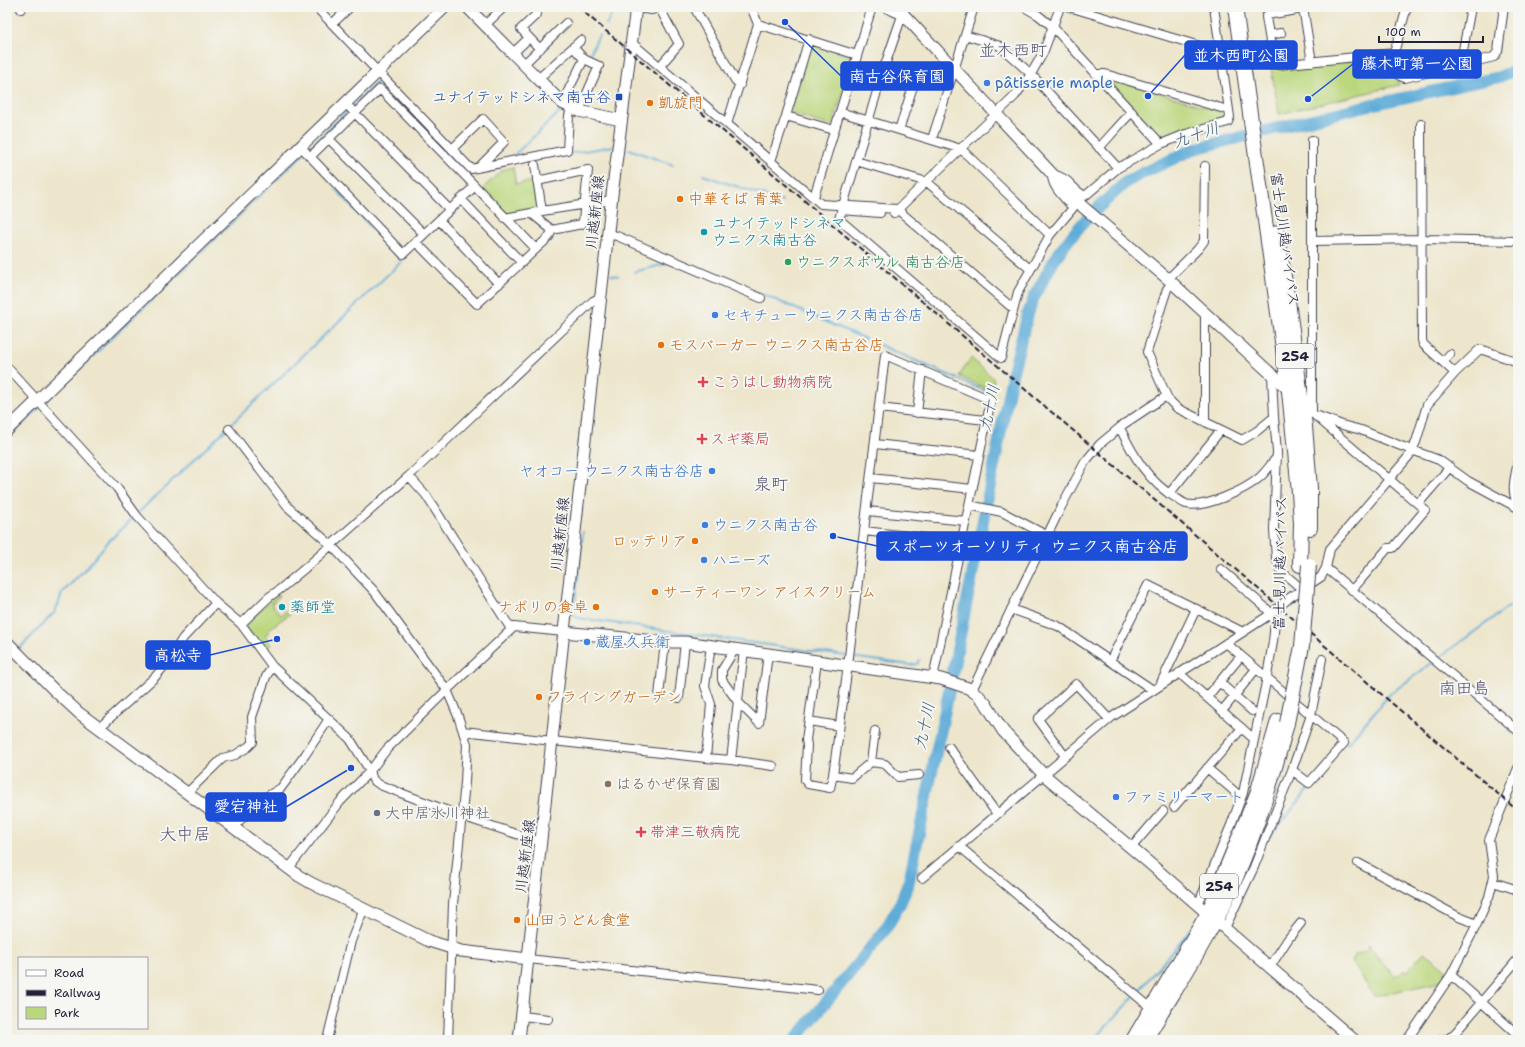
<svg xmlns="http://www.w3.org/2000/svg" width="1525" height="1047" viewBox="0 0 1525 1047" font-family="'Shantell Sans','Klee One',sans-serif">
	<style>
		.green { fill: #bbd77d; stroke: #6e7c5c }
		.lines { fill: none; stroke-linecap: round; stroke-linejoin: round }
		.stream { stroke: #5facd8; stroke-width: 2 }
		.river { stroke: #5facd8; stroke-width: 12 }
		.street-casing { stroke: #403f51; stroke-width: 10 }
		.secondary-casing { stroke: #403f51; stroke-width: 13 }
		.highway-casing { stroke: #403f51; stroke-width: 16 }
		.street { stroke: #fff; stroke-width: 8 }
		.secondary { stroke: #fff; stroke-width: 11 }
		.highway { stroke: #fff; stroke-width: 14 }
		.rail { stroke: #22223b; stroke-width: 2; stroke-dasharray: 6 3; stroke-linecap: butt }
		.highway-bridge-casing { stroke: #403f51; stroke-width: 16; stroke-linecap: butt }
		.highway-bridge { stroke: #fff; stroke-width: 14 }
		.shop-dot { fill: #3f7fe0; stroke: #f6f6f2; stroke-width: 1.5 }
		.transit-dot { fill: #1a4fb4; stroke: #f6f6f2; stroke-width: 1.5 }
		.food-dot { fill: #e8710a; stroke: #f6f6f2; stroke-width: 1.5 }
		.culture-dot { fill: #0f9aa8; stroke: #f6f6f2; stroke-width: 1.5 }
		.leisure-dot { fill: #2e9e5b; stroke: #f6f6f2; stroke-width: 1.5 }
		.health-dot { fill: #e0444e; stroke: #f6f6f2; stroke-width: 1.5 }
		.education-dot { fill: #8d6e63; stroke: #f6f6f2; stroke-width: 1.5 }
		.worship-dot { fill: #6b7280; stroke: #f6f6f2; stroke-width: 1.5 }
		.labels { text-anchor: middle; dominant-baseline: central; stroke-width: 4; stroke-linejoin: round; paint-order: stroke }
		.shield { fill: #f6f6f2; stroke: #626272; stroke-width: 1 }
		.shield-label { font-size: 14px; font-weight: bold; fill: #22223b }
		.shop-label { font-size: 15px; fill: #366cbe; stroke: #f6f6f2; text-anchor: start }
		.transit-label { font-size: 15px; fill: #164399; stroke: #f6f6f2; text-anchor: end }
		.food-label { font-size: 15px; fill: #c56008; stroke: #f6f6f2; text-anchor: start }
		.street-label { font-size: 15px; fill: #22223b; stroke: #f6f6f2 }
		.culture-label { font-size: 15px; fill: #0d838f; stroke: #f6f6f2; text-anchor: start }
		.leisure-label { font-size: 15px; fill: #27864d; stroke: #f6f6f2; text-anchor: start }
		.health-label { font-size: 15px; fill: #be3a42; stroke: #f6f6f2; text-anchor: start }
		.education-label { font-size: 15px; fill: #785e54; stroke: #f6f6f2; text-anchor: start }
		.worship-label { font-size: 15px; fill: #5b616d; stroke: #f6f6f2; text-anchor: start }
		.water-label { font-size: 16px; font-style: italic; fill: #3a597a; stroke: #f6f6f2 }
		.quarter-label { font-size: 17px; fill: #585372; stroke: #f6f6f2 }
		.leader { fill: none; stroke: #1d4ed8; stroke-width: 1.5 }
		.callout-dot { fill: #1d4ed8; stroke: #f6f6f2; stroke-width: 1.5 }
		.callout { fill: #1d4ed8; stroke: #1d4ed8; stroke-width: 1.5 }
		.callout-label { font-size: 16px; text-anchor: middle; font-weight: bold; fill: #fff }
	</style>
	<rect width="100%" height="100%" fill="#f6f6f2"/>
	<filter id="ink" filterUnits="userSpaceOnUse"><feTurbulence type="fractalNoise" baseFrequency=".025" numOctaves="2"/><feDisplacementMap in="SourceGraphic" scale="8" xChannelSelector="R" yChannelSelector="G"/><feConvolveMatrix kernelMatrix="1 2 1 2 8 2 1 2 1" color-interpolation-filters="sRGB"/></filter>
	<filter id="wash" filterUnits="userSpaceOnUse"><feTurbulence type="fractalNoise" baseFrequency=".012" numOctaves="4" result="noise"/><feDisplacementMap in="SourceGraphic" scale="16" xChannelSelector="R" yChannelSelector="G"/><feGaussianBlur stdDeviation="0.9" result="paint"/><feColorMatrix in="noise" values="0 0 0 0 0 0 0 0 0 0 0 0 0 0 0 0 0 1.4 0 .05"/><feComposite in="paint" operator="in"/></filter>
	<g filter="url(#wash)">
		<rect width="100%" height="100%" fill="#ede6cc"/>
		<path class="green" d="M813,44L851,56L853,59L833,124L831,126L792,114L790,112L810,46Z
			M1391,57L1393,59L1399,85L1279,114L1271,68Z
			M1111,78L1226,113L1227,117L1225,120L1165,139H1163L1109,81Z
			M513,167L516,184L534,181L539,206L537,208L508,214L482,189L502,170Z
			M971,358L994,379L991,391L959,376Z
			M277,594L279,597L271,604L281,615L294,605L296,609L268,630L269,632L265,635L271,645L263,650L246,627V624Z
			M1370,945L1375,954L1395,976L1398,974L1399,975L1404,970L1406,972L1424,952L1448,971C1447,979 1442,980 1436,983L1374,996L1352,962L1354,955L1368,950V946Z"/>
		<g class="lines">
			<path class="stream" d="M606,25L612,14L623,11H629
				M588,58L599,35
				M353,106L380,79
				M629,149L673,165
				M306,151L349,109
				M567,154L613,146
				M512,157L561,111
				M703,175L783,202
				M634,272L669,263
				M611,275L618,276
				M762,294L990,393
				M1022,313L1028,315
				M43,404L303,154
				M7,439L40,407
				M138,513L402,261L336,189
				M583,532L574,611V615L578,618L846,656
				M19,649L54,613L58,605L62,593L66,589L87,567L108,542L135,516
				M851,657L911,665L917,664L919,660
				M1437,659L1518,600
				M7,661L13,655
				M1347,744L1390,694L1433,662
				M1270,836L1313,784
				M1137,993L1191,929
				M1094,1040L1134,996"/>
			<path class="river" d="M795,1040L885,930L900,904L909,881L948,696L1012,375L1028,314L1034,297L1056,257L1071,237L1088,217L1126,182L1143,173L1194,149L1361,107L1499,77L1518,69"/>
		</g>
	</g>
	<g filter="url(#ink)">
		<g class="lines">
			<defs>
				<path id="street" d="M20,7L21,9
					M316,7L471,169L567,150L569,116L571,108
					M659,7L679,44L660,66
					M694,7L735,80L740,85
					M905,7L884,68L839,219L1001,358L1018,292L1050,235L1073,208C1065,198 1051,187 1052,174C1071,178 1071,189 1085,196L1118,168L1161,144L1186,134L1228,122L1230,117L1214,7
					M1024,7L1038,15L1053,27L1161,144
					M1069,7L1220,52
					M1303,7L1312,62
					M1407,7L1394,53L1400,76L1405,78L1494,57L1498,51L1504,7
					M635,8L652,10L656,7
					M1303,9L1267,15L1266,17L1273,59L1275,64L1279,65L1394,53
					M537,14L521,29L540,49
					M332,24L350,7
					M758,24L857,55
					M485,25L504,7
					M965,35L1000,46L1003,49L1031,74L1118,168
					M1269,35L1281,33
					M631,42L821,204L897,209L1010,306L1014,308
					M573,47L584,59L599,66L579,111
					M512,54L529,38
					M523,65L566,23
					M1461,65V61L1471,7
					M884,68L948,86
					M1096,74H1105L1228,110
					M538,79L581,40
					M562,103L584,59
					M346,104L450,210
					M840,112L961,149L1050,235
					M786,116L834,130
					M727,124L758,24L751,7
					M1421,124L1422,340L1423,344L1455,373
					M899,130L916,77
					M329,139L424,234
					M932,139L974,7
					M1312,140V413L1425,510L1393,548H1388L1352,590
					M301,147L403,254L475,186
					M1099,148C1110,136 1120,124 1132,112
					M452,149L483,119L504,142L478,168
					M310,157L380,89L475,186L536,249L477,304L416,242
					M771,161L786,116L809,39
					M856,161L927,182L1030,269
					M535,165L542,211
					M814,197L872,7
					M461,199L521,262
					M841,210L880,213
					M531,213L552,230L582,224L583,221L588,170L537,181
					M894,213L1015,96L1031,74L1043,53L1060,7
					M505,218L542,211L612,200
					M439,220L499,284
					M608,234L617,236L761,298
					M1312,241L1422,239L1518,241
					M536,249L549,237L552,230
					M1168,279L1198,249L1204,241L1205,166
					M1172,283L1167,289L1147,352L1168,399L1177,408L1242,440L1257,431L1274,417
					M1205,313V422
					M1443,362L1450,354
					M7,367L117,488L137,516L216,603L241,624L272,666L350,739L370,771L373,780L380,785L461,816L541,842
					M1272,375L1274,417L1277,452L1274,530L1276,558L1282,572L1303,590
					M879,408L986,420
					M917,413L922,370
					M1318,416L1342,425L1361,430L1401,446L1439,460L1468,481L1518,508
					M1120,428C1133,455 1149,483 1176,498C1179,500 1183,503 1186,504C1204,509 1245,490 1259,478C1266,472 1271,464 1277,457
					M229,429L289,508L331,545L374,591L447,690L387,749L370,771L340,802L289,868
					M875,444L979,455
					M1518,462C1515,477 1510,491 1518,505
					M871,478L972,489
					M1169,494L1221,430
					M1418,504L1450,467
					M969,505L1002,512L1048,536
					M867,511L966,521
					M864,531L961,542
					M1326,568L1518,731
					M1011,609L1058,626L1153,690
					M241,624L269,597L279,590L310,564L409,476
					M511,629L426,495L409,476L593,301L601,297
					M1226,643L1344,743L1309,783L1292,770
					M711,646L705,686L711,704L706,758L731,760L773,766
					M735,649L722,670V680L738,702L759,723
					M817,661L806,740L807,745L805,780L808,784L830,788L833,775
					M1110,661L1148,585L1243,632
					M1179,673L1254,739
					M1219,682L1252,711
					M1160,685L1196,609
					M972,690L1060,509L1085,462L1100,444L1124,424L1166,396
					M659,696L665,642
					M1207,697L1241,656
					M679,698L685,642
					M1222,711L1256,669
					M809,721L839,726
					M759,723L768,654
					M100,727L155,677L166,664L183,638L216,603
					M463,731L706,758
					M875,731L871,762L852,778L833,775L848,665L885,355L991,400L933,678
					M949,747L997,814
					M1065,756L1038,719L1076,684L1109,719
					M731,760L744,650
					M871,762L885,764L898,777L919,775
					M1207,768L1241,797
					M188,792L223,758L235,755L248,747L253,742L252,717L266,677L272,666
					M1174,807L1242,728
					M233,827L261,800L281,788L305,755L329,719
					M959,846L1151,1008
					M1131,848L1163,811
					M1358,863L1459,917L1477,924
					M922,878L1112,717L1271,614L1289,598L1321,577L1326,568L1330,549L1409,456L1416,442L1427,405L1455,373L1480,349L1518,362
					M1493,882L1518,890
					M1198,905L1231,825L1243,793L1265,687L1273,642L1275,622L1267,609L1221,569
					M1225,928L1254,867L1292,770L1311,715L1322,659
					M528,959L818,990
					M1270,967L1288,939L1301,923
					M1451,975L1518,1035
					M522,1016L548,1019
					M327,1040L351,941L364,908
					M448,1040L453,904L465,782L467,744L458,716L447,690L514,627L564,632
					M1407,1040L1451,975L1477,924L1489,897L1494,876L1489,840L1518,768
					M1441,1040L1448,1039L1456,1032L1518,959"/>
				<path id="secondary" d="M467,7L562,103L579,111L621,120
					M887,7L903,14L1083,207L1168,279L1292,393
					M7,430L445,7
					M564,632L665,642H685L941,679L968,688L978,695L986,704L1003,731L1043,774L1148,862L1354,1040
					M7,642L53,689L79,713L299,876L311,883L429,941L461,951L528,959
					M519,1040L612,195L636,7"/>
				<path id="highway" d="M1235,7L1289,391L1299,492L1301,523L1300,565
					M1277,233L1288,301L1305,426L1310,488V528
					M1133,1040L1208,913L1257,794L1278,721
					M1145,1040C1171,996 1200,952 1223,906C1251,848 1271,786 1287,723"/>
			</defs>
			<use href="#street" class="street-casing"/>
			<use href="#secondary" class="secondary-casing"/>
			<use href="#highway" class="highway-casing"/>
			<use href="#street" class="street"/>
			<use href="#secondary" class="secondary"/>
			<use href="#highway" class="highway"/>
			<path class="rail" d="M578,7L1518,811"/>
			<defs>
				<path id="highway-bridge" d="M1287,723L1302,646L1309,565"/>
			</defs>
			<use href="#highway-bridge" class="highway-bridge-casing"/>
			<use href="#highway-bridge" class="highway-bridge"/>
		</g>
	</g>
	<g class="shop-dot">
		<circle cx="987" cy="83" r="4"/>
		<circle cx="715" cy="315" r="4"/>
		<circle cx="712" cy="471" r="4"/>
		<circle cx="705" cy="525" r="4"/>
		<circle cx="704" cy="560" r="4"/>
		<circle cx="587" cy="642" r="4"/>
		<circle cx="1116" cy="797" r="4"/>
	</g>
	<rect class="transit-dot" x="615" y="93" width="8" height="8" rx="2"/>
	<g class="food-dot">
		<circle cx="650" cy="103" r="4"/>
		<circle cx="680" cy="199" r="4"/>
		<circle cx="661" cy="345" r="4"/>
		<circle cx="695" cy="541" r="4"/>
		<circle cx="655" cy="592" r="4"/>
		<circle cx="596" cy="607" r="4"/>
		<circle cx="539" cy="697" r="4"/>
		<circle cx="517" cy="920" r="4"/>
	</g>
	<g class="culture-dot">
		<circle cx="704" cy="232" r="4"/>
		<circle cx="282" cy="607" r="4"/>
	</g>
	<circle class="leisure-dot" cx="788" cy="262" r="4"/>
	<g class="health-dot">
		<path d="M701 376h4v4h4v4h-4v4h-4v-4h-4v-4h4z"/>
		<path d="M700 433h4v4h4v4h-4v4h-4v-4h-4v-4h4z"/>
		<path d="M639 826h4v4h4v4h-4v4h-4v-4h-4v-4h4z"/>
	</g>
	<circle class="education-dot" cx="608" cy="784" r="4"/>
	<circle class="worship-dot" cx="377" cy="813" r="4"/>
	<g class="labels">
		<g class="shield">
			<rect x="1276" y="344" width="38" height="24" rx="3"/>
			<rect x="1200" y="874" width="38" height="24" rx="3"/>
		</g>
		<g class="shield-label">
			<text x="1295" y="356">254</text>
			<text x="1219" y="886">254</text>
		</g>
		<g class="shop-label">
			<text x="995" y="83">pâtisserie maple</text>
			<text x="723" y="315">セキチュー ウニクス南古谷店</text>
			<text x="704" y="471" text-anchor="end">ヤオコー ウニクス南古谷店</text>
			<text x="713" y="525">ウニクス南古谷</text>
			<text x="712" y="560">ハニーズ</text>
			<text x="595" y="642">蔵屋久兵衛</text>
			<text x="1124" y="797">ファミリーマート</text>
		</g>
		<g class="transit-label">
			<text x="611" y="97">ユナイテッドシネマ南古谷</text>
		</g>
		<g class="food-label">
			<text x="658" y="103">凱旋門</text>
			<text x="688" y="199">中華そば 青葉</text>
			<text x="669" y="345">モスバーガー ウニクス南古谷店</text>
			<text x="687" y="541" text-anchor="end">ロッテリア</text>
			<text x="663" y="592">サーティーワン アイスクリーム</text>
			<text x="588" y="607" text-anchor="end">ナポリの食卓</text>
			<text x="547" y="697">フライングガーデン</text>
			<text x="525" y="920">山田うどん食堂</text>
		</g>
		<g class="street-label">
			<text transform="translate(595 212) rotate(-84)">川越新座線</text>
			<text transform="translate(1285 239) rotate(82)">富士見川越バイパス</text>
			<text transform="translate(560 534) rotate(-84)">川越新座線</text>
			<text transform="translate(1280 563) rotate(-89)">富士見川越バイパス</text>
			<text transform="translate(525 856) rotate(-83)">川越新座線</text>
		</g>
		<g class="culture-label">
			<text x="712" y="223">ユナイテッドシネマ<tspan x="712" dy="17">ウニクス南古谷</tspan></text>
			<text x="290" y="607">薬師堂</text>
		</g>
		<g class="leisure-label">
			<text x="796" y="262">ウニクスボウル 南古谷店</text>
		</g>
		<g class="health-label">
			<text x="712" y="382">こうはし動物病院</text>
			<text x="710" y="439">スギ薬局</text>
			<text x="650" y="832">帯津三敬病院</text>
		</g>
		<g class="education-label">
			<text x="616" y="784">はるかぜ保育園</text>
		</g>
		<g class="worship-label">
			<text x="385" y="813">大中居氷川神社</text>
		</g>
		<g class="water-label">
			<text transform="translate(1196 135) rotate(-19)">九十川</text>
			<text transform="translate(989 408) rotate(-78)">九十川</text>
			<text transform="translate(924 726) rotate(-78)">九十川</text>
		</g>
		<g class="quarter-label">
			<text x="1013" y="50">並木西町</text>
			<text x="771" y="484">泉町</text>
			<text x="1464" y="688">南田島</text>
			<text x="185" y="834">大中居</text>
		</g>
	</g>
	<path class="leader" d="M1148 96L1185 55M1308 99L1353 64M785 22L841 76M833 536L877 546M277 639L210 655M351 768L286 807"/>
	<g class="callout-dot">
		<circle cx="1148" cy="96" r="4"/>
		<circle cx="1308" cy="99" r="4"/>
		<circle cx="785" cy="22" r="4"/>
		<circle cx="833" cy="536" r="4"/>
		<circle cx="277" cy="639" r="4"/>
		<circle cx="351" cy="768" r="4"/>
	</g>
	<g class="callout">
		<rect x="1185" y="41" width="112" height="28" rx="4"/>
		<rect x="1353" y="50" width="128" height="28" rx="4"/>
		<rect x="841" y="62" width="112" height="28" rx="4"/>
		<rect x="877" y="532" width="310" height="28" rx="4"/>
		<rect x="146" y="641" width="64" height="28" rx="4"/>
		<rect x="206" y="793" width="80" height="28" rx="4"/>
	</g>
	<g class="callout-label">
		<text x="1241" y="61">並木西町公園</text>
		<text x="1417" y="69">藤木町第一公園</text>
		<text x="897" y="82">南古谷保育園</text>
		<text x="1032" y="552">スポーツオーソリティ ウニクス南古谷店</text>
		<text x="178" y="661">高松寺</text>
		<text x="246" y="812">愛宕神社</text>
	</g>
	<rect width="1525" height="1047" fill="none" stroke="#f6f6f2" stroke-width="24"/>
	<rect x="18" y="957" width="130" height="72" fill="#f6f6f2" stroke="#a1a1a9"/>
	<rect x="26" y="970" width="20" height="6" fill="#ffffff" stroke="#a1a1a9"/>
	<text x="54" y="977" font-size="12" fill="#22223b">Road</text>
	<rect x="26" y="990" width="20" height="6" fill="#22223b" stroke="#a1a1a9"/>
	<text x="54" y="997" font-size="12" fill="#22223b">Railway</text>
	<rect x="26" y="1007" width="20" height="12" fill="#bbd77d" stroke="#a1a1a9"/>
	<text x="54" y="1017" font-size="12" fill="#22223b">Park</text>
	<path d="M1379 36v6h104v-6" fill="none" stroke="#22223b" stroke-width="2"/>
	<text x="1385" y="36" font-size="12" fill="#22223b" stroke="#f6f6f2" stroke-width="3" paint-order="stroke">100 m</text>
</svg>
